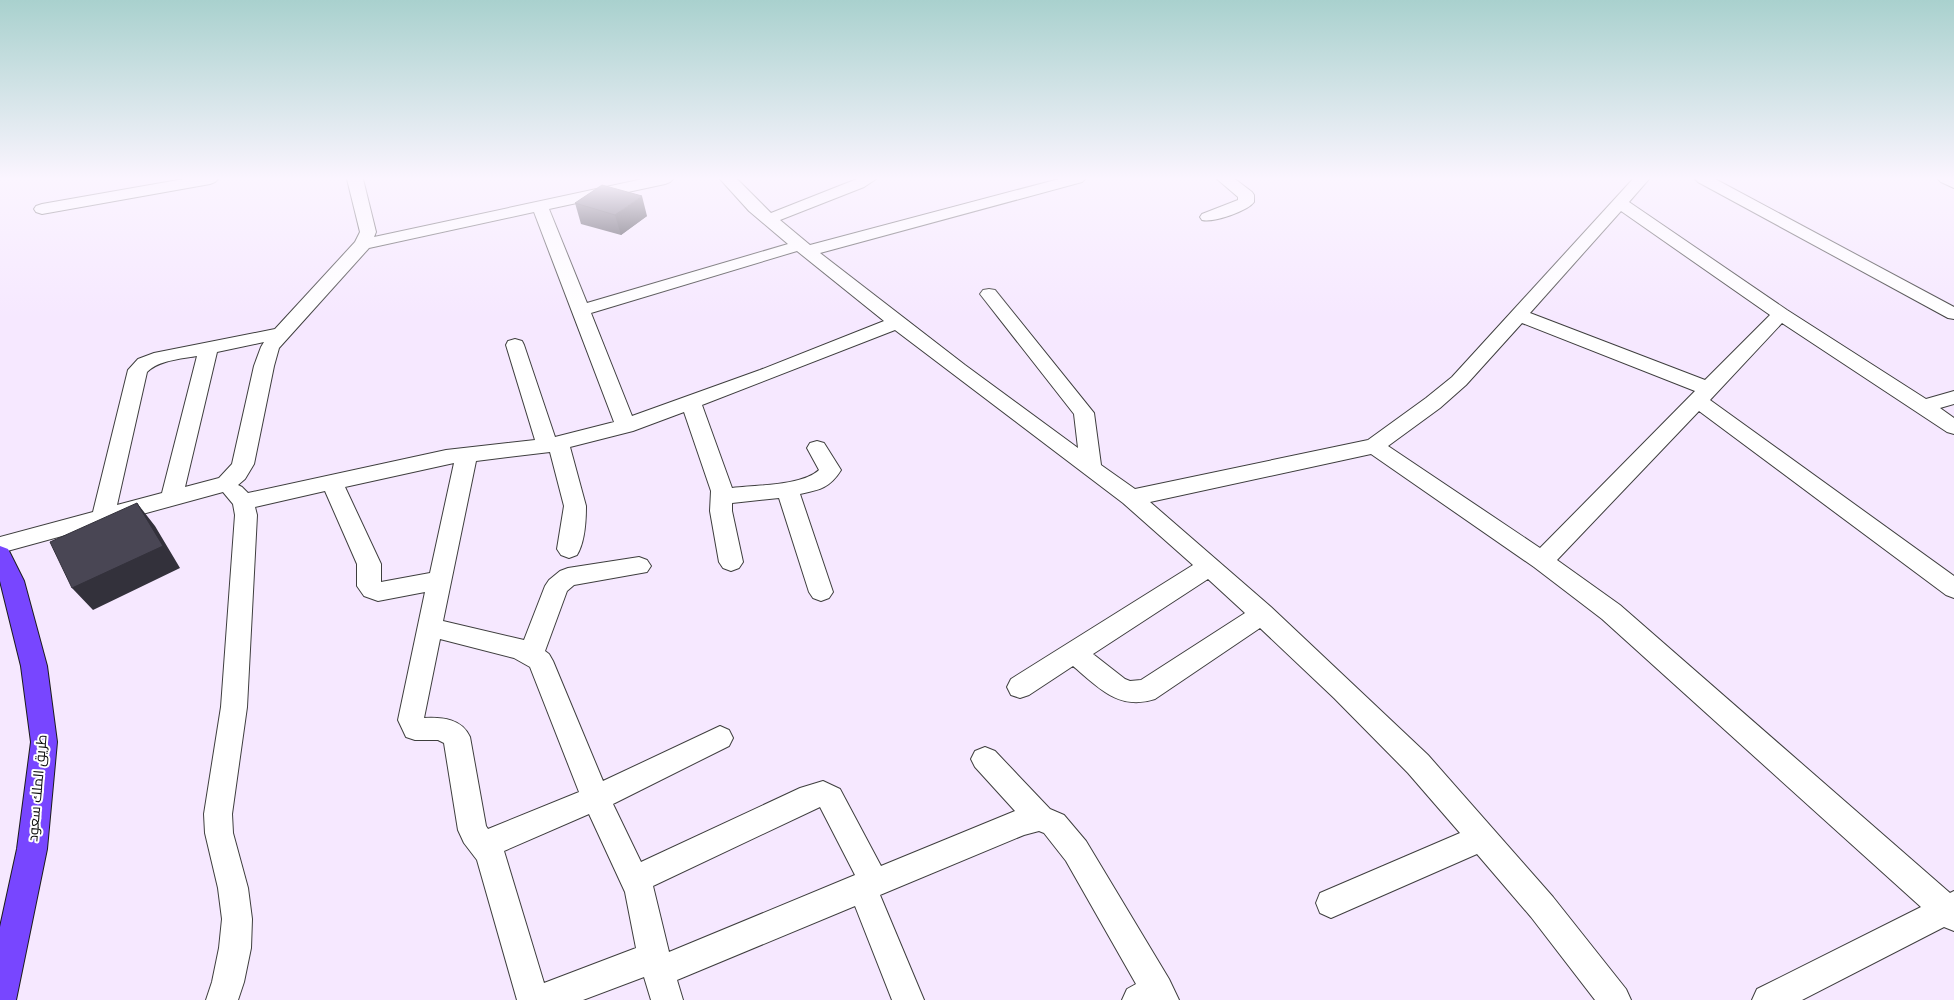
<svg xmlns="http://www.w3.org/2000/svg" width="1954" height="1000" viewBox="0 0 1954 1000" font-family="Lora,Cairo,serif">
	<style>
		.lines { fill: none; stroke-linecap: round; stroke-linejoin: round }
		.minor-casing { stroke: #3e3e3e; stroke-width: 2 }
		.highway-casing { stroke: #1c1c1c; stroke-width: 2 }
		.minor { fill: #fff; fill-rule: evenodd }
		.highway { fill: #7846ff; fill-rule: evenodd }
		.wall { fill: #3f3c48 }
		.shaded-wall { fill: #33313b }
		.building { fill: #494654; stroke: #33313b }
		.labels { text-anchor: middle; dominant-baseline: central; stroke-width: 4; stroke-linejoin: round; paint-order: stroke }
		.near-street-label { font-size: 14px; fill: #0b0b0b; stroke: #fff }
	</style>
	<rect width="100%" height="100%" fill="#f6e8ff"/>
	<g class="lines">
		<defs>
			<path id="minor" d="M184,179H218L215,182L210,184L42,214L36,212L34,209L36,206L42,204Z
				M347,179H363L376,232L374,237L643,179H673L670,182L665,184L549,209L587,303L788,244L749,211L720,179H737L771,213L857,179H876L864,187L780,220L810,245L1059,179H1085L1082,182L820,253L965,365L1078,448L1074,414L980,294L983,290L989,289L995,290L1094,413L1101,465L1135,489L1368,440L1426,398L1452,377L1633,179H1649L1629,202L1787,310L1926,399L1954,391V404L1940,408L1954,418V434L1947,432L1782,323L1710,400L1954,576V598L1946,595L1699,411L1557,560L1620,605L1950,893L1954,891V931L1944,927L1802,1000H1752L1757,989L1921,907L1602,619L1534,567L1371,454L1150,502L1271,607L1428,755L1553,897L1626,989L1631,1000H1595L1531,917L1477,854L1331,918L1320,913L1316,903L1320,893L1460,833L1408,773L1334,698L1260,628L1155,699C1119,711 1099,688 1073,666L1029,695L1020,698L1011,695L1007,687L1011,679L1193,565L1123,503L895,330L702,405L732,488C755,485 802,486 819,470L807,448L810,443L817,441L824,443L841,470C830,488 819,490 800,494L833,592L829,598L821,601L813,598L809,592L779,498L732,503V511L743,562L739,568L731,571L723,568L719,562L710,511L711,491L684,412L633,431L570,447L586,506C586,521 585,542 577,555L569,558L561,555L557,549L564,506L550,452L476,461L443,621L524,640L545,586L549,580L560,571L568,568L639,557L647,560L651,566L647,572L574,585L567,591L545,651L549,654L553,661L603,781L720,726L729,730L733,738L729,746L613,804L641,862L800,788L823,781L840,789L881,866L1015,811L975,767L971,759L975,751L985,747L995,751L1050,809L1064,815L1086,841L1169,979L1179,1000H1122L1127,989L1136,984L1066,861L1044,833L1039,831L1024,835L880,895L924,1000H892L855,906L677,980L683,1000H651L644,977L583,1000H517L477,860L464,843L458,830L444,743L438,740H415L406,737L398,720L425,592L378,601L364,596L357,586V564L325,491L255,507L257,515L247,707L232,814L233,833L248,888L252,919L251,948L244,982L238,1000H206L212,982L219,948L222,919L218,888L205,833L204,814L221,707L235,515L233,504L223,492L0,553V537L93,512L128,370L138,359L154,353L275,329L355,242L360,232ZM1621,211L1770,315L1705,380L1530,313ZM534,212L614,422L555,437L524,345L522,341L515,339L508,341L506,345L535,440L446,450L248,493L242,487L238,485L245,479L254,464L274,366L279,348L369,248ZM797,251L884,321L760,370L632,416L591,313ZM1522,323L1695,391L1540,548L1388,446L1440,408L1466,385ZM264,342L261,347L254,366L232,464L219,478L185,487L217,352ZM197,356L162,493L117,505L147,372C159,360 181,359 197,356ZM454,463L430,573L381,582V564L345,487ZM1208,579L1245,613L1141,680L1130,681L1125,679L1093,654ZM440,639L514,658L530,667L579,792L488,829L486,826L470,737C462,719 443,717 424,718ZM820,807L855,875L669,952L653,886ZM589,814L625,892L636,948L544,983L504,851Z
				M1217,179H1235L1252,192L1254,195V202C1248,211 1213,223 1202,220L1200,217L1202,214L1238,200V197Z
				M1695,179H1715L1954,307V319L1948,318L1698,182Z
				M1938,179H1954V188L1941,182Z"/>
			<path id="highway" d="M0,546L8,549L24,581L47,666L57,742L47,849L16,1000H0V927L17,849L31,742L21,666L0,581Z"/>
		</defs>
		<use href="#minor" class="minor-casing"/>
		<use href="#highway" class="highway-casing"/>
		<use href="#minor" class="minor"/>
		<use href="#highway" class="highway"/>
	</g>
	<path class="wall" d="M575,203L647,216L621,235L581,224Z"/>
	<path class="shaded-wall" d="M642,196L647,216L621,235L615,215Z
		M137,503L155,526L180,568L93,610L72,588Z"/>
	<path class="building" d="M602,185L642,196L615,215L575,203Z
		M137,503L163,546L72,588L50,542Z"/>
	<linearGradient id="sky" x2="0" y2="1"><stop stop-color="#a9d1ce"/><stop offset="0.56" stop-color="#fbf5ff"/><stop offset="1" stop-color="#fbf5ff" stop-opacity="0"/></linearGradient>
	<rect width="1954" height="319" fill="url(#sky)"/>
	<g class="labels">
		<g class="near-street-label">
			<text transform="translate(37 788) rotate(-85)">طريق الملك سعود</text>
		</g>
	</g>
</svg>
